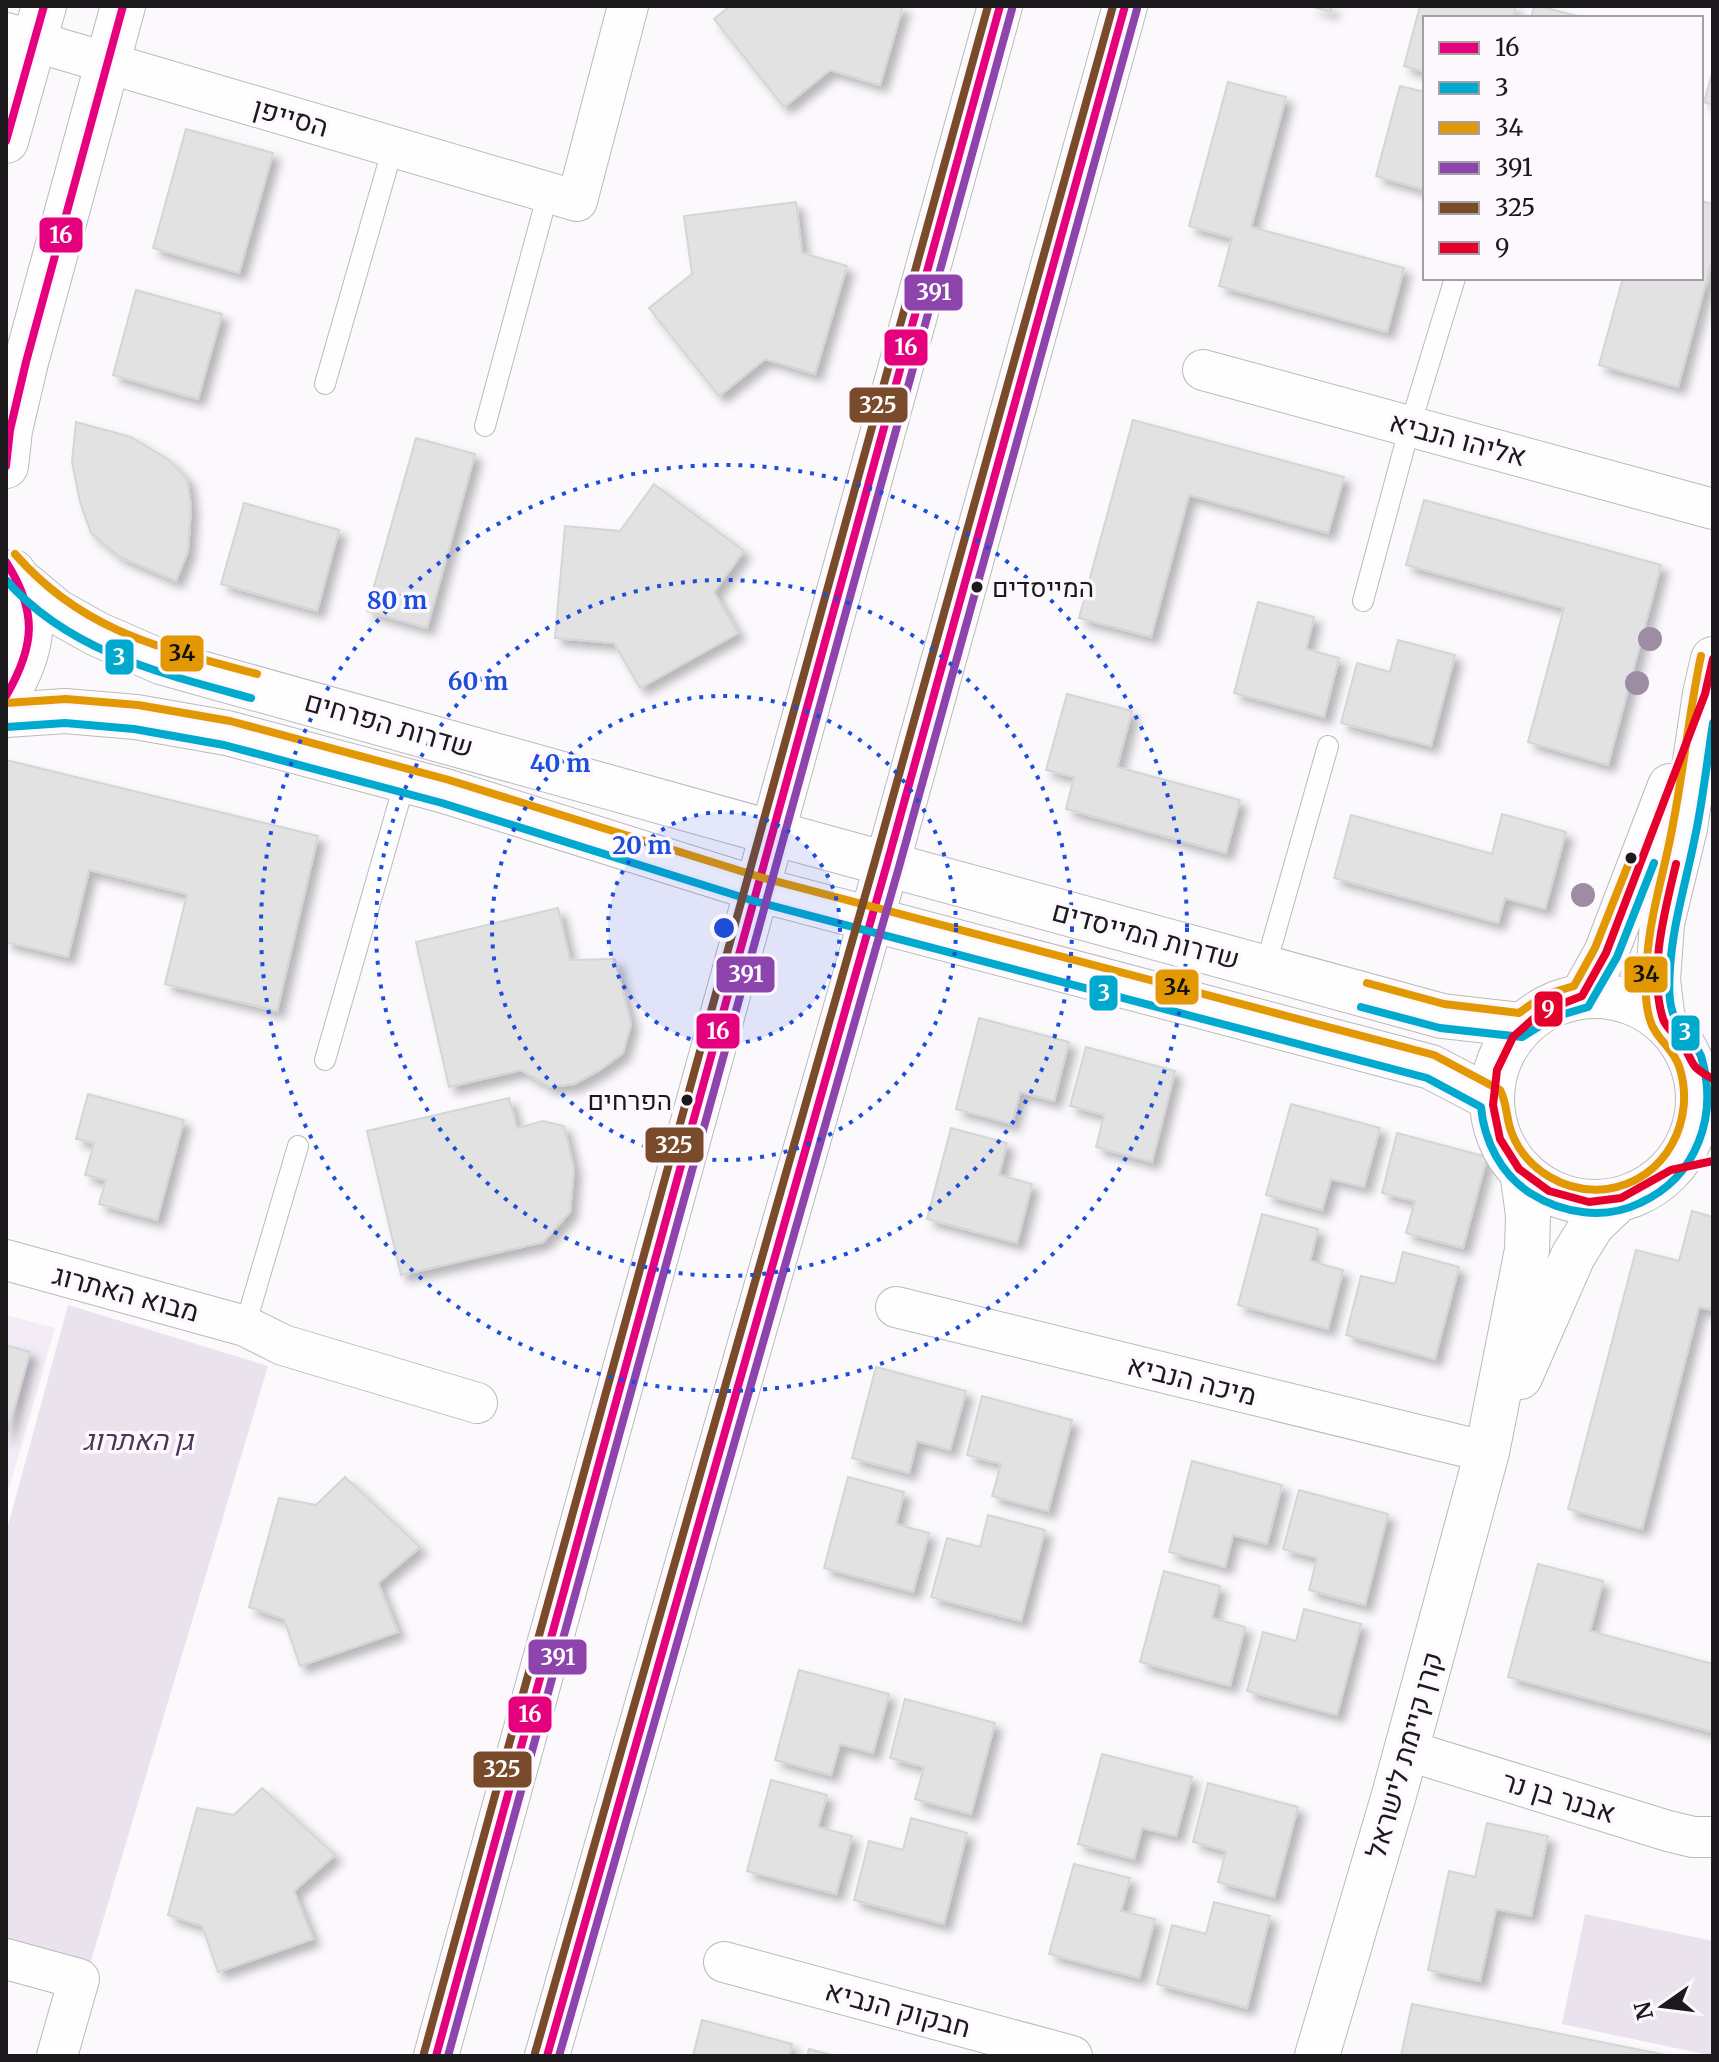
<svg xmlns="http://www.w3.org/2000/svg" width="1719" height="2062" viewBox="0 0 1719 2062" font-family="Merriweather,Heebo,serif">
	<style>
		.built { fill: #f3ecf6 }
		.green { fill: #eae2ec }
		.building { fill: #e2e2e3; stroke: #d4d5d6; stroke-width: 2; filter: url(#shadow) }
		.lines { fill: none; stroke-linecap: round; stroke-linejoin: round }
		.lane-casing { stroke: #bbb9bc; stroke-width: 22 }
		.street-casing { stroke: #bbb9bc; stroke-width: 42 }
		.secondary-casing { stroke: #bbb9bc; stroke-width: 46 }
		.lane { stroke: #fffeff; stroke-width: 20 }
		.street { stroke: #fffeff; stroke-width: 40 }
		.secondary { stroke: #fffeff; stroke-width: 44 }
		.bus-1-casing { stroke: #fdf8fe; stroke-width: 14 }
		.bus-2-casing { stroke: #fdf8fe; stroke-width: 14 }
		.bus-3-casing { stroke: #fdf8fe; stroke-width: 14 }
		.bus-4-casing { stroke: #fdf8fe; stroke-width: 14 }
		.bus-5-casing { stroke: #fdf8fe; stroke-width: 14 }
		.bus-6-casing { stroke: #fdf8fe; stroke-width: 14 }
		.bus-1 { stroke: #e5007d; stroke-width: 8 }
		.bus-2 { stroke: #00a9ce; stroke-width: 8 }
		.bus-3 { stroke: #e19803; stroke-width: 8 }
		.bus-4 { stroke: #8e44ad; stroke-width: 8 }
		.bus-5 { stroke: #7a4b2a; stroke-width: 8 }
		.bus-6 { stroke: #e4002b; stroke-width: 8 }
		.tree { fill: #9d8ca3 }
		.ring { fill: none; stroke: #1d4ed8; stroke-width: 4; stroke-dasharray: 4 8 }
		.bus-dot { fill: #1b191c; stroke: #fdf8fe; stroke-width: 3 }
		.labels { text-anchor: middle; dominant-baseline: central; stroke-width: 7; stroke-linejoin: round; paint-order: stroke }
		.bus-label { font-size: 26px; fill: #1b191c; stroke: #fdf8fe; text-anchor: start }
		.street-label { font-size: 28px; fill: #1b191c; stroke: #fdf8fe }
		.park-label { font-size: 28px; font-style: italic; fill: #4f3359; stroke: #fdf8fe }
		.centre { fill: #1d4ed8; stroke: #fdf8fe; stroke-width: 4 }
		.ring-label { font-size: 24px; text-anchor: middle; font-weight: bold; fill: #1d4ed8; stroke: #fdf8fe; stroke-width: 7; stroke-linejoin: round; paint-order: stroke }
		.line-badge { stroke: #fdf8fe; stroke-width: 3 }
		.badge-label { font-size: 22px; text-anchor: middle; font-weight: bold; fill: #fff }
		.pale-badge-label { font-size: 22px; text-anchor: middle; font-weight: bold; fill: #111 }
	</style>
	<defs>
		<filter id="shadow"><feDropShadow dx="7" dy="7" stdDeviation="4" flood-color="#0004"/></filter>
	</defs>
	<rect width="100%" height="100%" fill="#fcf9fd"/>
	<path class="built" d="M6,1315L55,1328L6,1499Z"/>
	<path class="green" d="M68,1305L268,1366L87,1974L6,1951V1533Z
		M1585,1914L1713,1941V2056L1562,2024Z"/>
	<path class="building" d="M730,6H903L880,85L830,70L784,107L714,19Z
		M1310,6H1332L1331,12Z
		M1420,6H1516L1513,18H1425V72L1404,66Z
		M1534,6H1540L1584,18H1531Z
		M1713,70V105L1704,102Z
		M1228,82L1286,97L1251,227L1404,268L1387,332L1219,286L1232,238L1189,226Z
		M1400,86L1425,92V190L1376,176Z
		M186,129L273,153L239,273L153,248Z
		M1701,201L1713,204V256L1678,387L1599,365L1623,278H1701Z
		M796,202L802,253L847,266L815,374L765,359L719,396L649,308L692,274L684,216Z
		M136,290L222,314L198,399L113,375Z
		M1133,420L1344,477L1328,533L1189,495L1151,637L1079,618Z
		M76,422L131,437L169,460L187,479L191,507L188,551L176,581L120,557L91,533L80,502L72,462Z
		M416,438L475,454L427,628L367,611Z
		M654,484L744,551L714,592L738,633L640,688L614,643L555,638L565,526L620,531Z
		M1424,500L1661,565L1608,765L1528,742L1564,608L1406,565Z
		M244,503L339,530L317,611L221,584Z
		M1258,602L1314,617L1306,649L1339,658L1324,717L1234,693Z
		M1398,640L1455,655L1431,746L1341,723L1357,663L1390,672Z
		M1067,694L1132,711L1117,767L1240,800L1226,853L1066,809L1074,777L1046,770Z
		M6,760L318,836L277,1011L165,984L187,894L89,870L68,957L6,942Z
		M1502,814L1566,832L1545,909L1505,898L1498,923L1334,878L1351,815L1492,854Z
		M558,908L570,960L615,959L631,1024L623,1053L600,1070L574,1084L550,1087L521,1070L449,1087L416,942Z
		M979,1018L1069,1042L1054,1101L1020,1092L1012,1124L956,1109Z
		M1086,1047L1175,1071L1152,1162L1096,1147L1104,1115L1070,1106Z
		M88,1094L184,1120L157,1220L99,1204L106,1180L85,1175L94,1143L76,1139Z
		M509,1098L517,1128L543,1121L564,1126L574,1169L570,1212L543,1242L401,1275L367,1131Z
		M1291,1104L1380,1128L1364,1187L1331,1179L1322,1210L1266,1195Z
		M951,1128L1007,1143L999,1175L1032,1184L1017,1243L927,1219Z
		M1397,1133L1487,1157L1463,1248L1406,1233L1415,1201L1382,1193Z
		M1692,1211L1713,1217V1310L1699,1307L1642,1529L1568,1509L1636,1250L1679,1261Z
		M1262,1214L1318,1229L1310,1261L1343,1270L1328,1329L1238,1305Z
		M1403,1252L1459,1267L1435,1359L1346,1335L1361,1276L1395,1284Z
		M6,1345L30,1352L6,1438Z
		M876,1367L966,1391L950,1450L917,1441L909,1473L852,1458Z
		M982,1396L1072,1420L1048,1511L992,1496L1001,1464L967,1455Z
		M1192,1461L1282,1485L1267,1544L1233,1535L1225,1567L1169,1552Z
		M345,1477L420,1547L378,1583L398,1632L300,1666L284,1619L249,1607L279,1498L316,1505Z
		M848,1477L904,1492L896,1524L929,1533L913,1592L824,1568Z
		M1299,1490L1388,1514L1365,1605L1309,1590L1317,1558L1283,1549Z
		M988,1515L1045,1530L1021,1621L931,1597L947,1538L980,1547Z
		M1538,1564L1603,1581L1590,1631L1713,1664V1732L1508,1677Z
		M1164,1571L1220,1586L1212,1618L1245,1627L1230,1686L1140,1662Z
		M1304,1609L1361,1624L1337,1715L1247,1691L1263,1632L1296,1641Z
		M799,1670L889,1694L873,1753L840,1744L831,1775L775,1760Z
		M905,1699L995,1723L971,1814L915,1799L924,1767L890,1758Z
		M1102,1754L1192,1777L1176,1836L1142,1828L1134,1859L1078,1844Z
		M771,1780L827,1795L818,1827L852,1836L836,1894L747,1871Z
		M1208,1783L1298,1807L1274,1897L1218,1882L1226,1851L1193,1842Z
		M262,1788L335,1855L294,1891L313,1939L218,1972L202,1926L168,1915L197,1808L234,1815Z
		M911,1818L967,1833L944,1924L854,1900L869,1841L903,1850Z
		M1487,1823L1548,1836L1531,1916L1496,1909L1480,1981L1428,1970L1449,1871L1475,1877Z
		M1074,1864L1130,1878L1121,1911L1155,1919L1139,1978L1049,1954Z
		M1214,1902L1270,1916L1247,2008L1157,1984L1172,1925L1206,1934Z
		M1412,2004L1671,2056H1401Z
		M702,2020L792,2044L789,2056H693Z
		M809,2049L835,2056H807Z"/>
	<g class="lines">
		<defs>
			<path id="lane" d="M325,384L393,147
				M485,426L548,193
				M1363,601L1410,426L1455,278
				M1265,968L1328,746
				M325,1060L405,781
				M245,1326L298,1146"/>
			<path id="street" d="M6,33L577,201L628,6
				M1203,370L1713,509
				M6,1260L245,1326L283,1345L477,1403
				M896,1307L1487,1452
				M1406,1750L1668,1831L1693,1837H1713
				M6,1959L79,1979L57,2056
				M724,1962L1072,2056"/>
			<path id="secondary" d="M6,141L44,6
				M6,466L10,430L26,362L123,6
				M20,581L56,611L97,634L161,662L773,833L1442,1016L1522,1025
				M6,696C30,657 43,612 13,572
				M6,715L65,711L136,717L227,733L445,791L757,889L1431,1067L1492,1099
				M1582,996L1606,953L1670,786
				M1492 1099a103 103 0 1 1 206 0a103 103 0 1 1-206 0Z
				M1663,1021L1658,980L1662,923L1685,828L1705,694L1713,659
				M1520,1377L1573,1256L1592,1225L1619,1199
				M436,2056L1000,6
				M547,2056L887,864L1125,6
				M1317,2056L1394,1795L1487,1452L1527,1250L1528,1215L1522,1171"/>
		</defs>
		<use href="#lane" class="lane-casing"/>
		<use href="#street" class="street-casing"/>
		<use href="#secondary" class="secondary-casing"/>
		<use href="#lane" class="lane"/>
		<use href="#street" class="street"/>
		<use href="#secondary" class="secondary"/>
		<defs>
			<path id="bus-1" d="M6,141L44,6
				M6,466L10,430L26,362L123,6
				M6,562C38,612 35,646 6,696
				M436,2056L1000,6
				M547,2056L887,864L1125,6"/>
			<path id="bus-2" d="M6,580C69,652 163,674 251,698
				M7,727L65,723L134,729L224,745L442,803L754,901L1427,1078L1481,1107C1484,1141 1501,1174 1530,1193C1563,1214 1605,1220 1640,1203C1697,1177 1719,1115 1701,1056C1695,1041 1681,1031 1674,1016C1668,1002 1669,983 1670,968C1673,923 1686,882 1695,837C1703,800 1707,761 1713,723
				M1361,1007L1440,1028L1522,1037L1554,1017L1588,1007L1617,957L1654,863"/>
			<path id="bus-3" d="M15,554C83,632 161,648 257,674
				M6,703L66,699L138,705L230,721L449,780L760,877L1434,1055L1500,1090C1507,1102 1506,1118 1511,1131C1525,1170 1566,1194 1607,1189C1666,1181 1697,1119 1679,1066C1673,1048 1655,1038 1650,1020C1644,1001 1645,980 1647,960C1650,913 1665,870 1673,824C1684,768 1689,712 1701,656
				M1367,983L1444,1004L1519,1013L1544,995L1574,986L1595,948L1632,855"/>
			<path id="bus-4" d="M448,2056L1012,9
				M559,2056L899,867L1137,9"/>
			<path id="bus-5" d="M424,2053L988,6
				M535,2053L875,861L1113,6"/>
			<path id="bus-6" d="M1713,659L1705,694L1606,953L1582,996L1541,1012L1513,1037L1497,1070L1493,1105L1500,1139L1519,1169L1549,1191L1589,1202L1621,1198L1671,1170L1713,1161
				M1676,864C1665,910 1648,972 1663,1019C1666,1028 1676,1035 1682,1043C1695,1065 1689,1066 1713,1079"/>
		</defs>
		<use href="#bus-1" class="bus-1-casing"/>
		<use href="#bus-2" class="bus-2-casing"/>
		<use href="#bus-3" class="bus-3-casing"/>
		<use href="#bus-4" class="bus-4-casing"/>
		<use href="#bus-5" class="bus-5-casing"/>
		<use href="#bus-6" class="bus-6-casing"/>
		<use href="#bus-1" class="bus-1"/>
		<use href="#bus-2" class="bus-2"/>
		<use href="#bus-3" class="bus-3"/>
		<use href="#bus-4" class="bus-4"/>
		<use href="#bus-5" class="bus-5"/>
		<use href="#bus-6" class="bus-6"/>
	</g>
	<g class="tree">
		<circle cx="1650" cy="639" r="12"/>
		<circle cx="1637" cy="683" r="12"/>
		<circle cx="1583" cy="895" r="12"/>
	</g>
	<circle cx="724" cy="928" r="116" fill="#1d4ed8" fill-opacity=".12"/>
	<g class="ring">
		<circle cx="724" cy="928" r="116"/>
		<circle cx="724" cy="928" r="232"/>
		<circle cx="724" cy="928" r="348"/>
		<circle cx="724" cy="928" r="463"/>
	</g>
	<g class="bus-dot">
		<circle cx="977" cy="587" r="7"/>
		<circle cx="1631" cy="858" r="7"/>
		<circle cx="687" cy="1100" r="7"/>
	</g>
	<g class="labels">
		<g class="bus-label">
			<text x="992" y="587">המייסדים</text>
			<text x="672" y="1100" text-anchor="end">הפרחים</text>
		</g>
		<g class="street-label">
			<text transform="translate(291 117) rotate(16)">הסייפן</text>
			<text transform="translate(1458 439) rotate(15)">אליהו הנביא</text>
			<text transform="translate(389 724) rotate(16)">שדרות הפרחים</text>
			<text transform="translate(1146 935) rotate(15)">שדרות המייסדים</text>
			<text transform="translate(126 1293) rotate(15)">מבוא האתרוג</text>
			<text transform="translate(1192 1380) rotate(14)">מיכה הנביא</text>
			<text transform="translate(1404 1755) rotate(-74)">קרן קיימת לישראל</text>
			<text transform="translate(1559 1797) rotate(17)">אבנר בן נר</text>
			<text transform="translate(898 2009) rotate(15)">חבקוק הנביא</text>
		</g>
		<g class="park-label">
			<text x="138" y="1440">גן האתרוג</text>
		</g>
	</g>
	<circle cx="724" cy="928" r="12" class="centre"/>
	<g class="ring-label">
		<text x="397" y="609">80 m</text>
		<text x="478" y="690">60 m</text>
		<text x="560" y="772">40 m</text>
		<text x="642" y="854">20 m</text>
	</g>
	<g class="line-badge">
		<rect x="38" y="216" width="46" height="38" rx="8" fill="#e5007d"/>
		<rect x="903" y="273" width="61" height="39" rx="8" fill="#8e44ad"/>
		<rect x="883" y="328" width="46" height="39" rx="8" fill="#e5007d"/>
		<rect x="848" y="386" width="61" height="38" rx="8" fill="#7a4b2a"/>
		<rect x="159" y="634" width="46" height="39" rx="8" fill="#e19803"/>
		<rect x="104" y="638" width="31" height="38" rx="8" fill="#00a9ce"/>
		<rect x="1623" y="955" width="46" height="39" rx="8" fill="#e19803"/>
		<rect x="715" y="955" width="61" height="39" rx="8" fill="#8e44ad"/>
		<rect x="1154" y="968" width="46" height="38" rx="8" fill="#e19803"/>
		<rect x="1088" y="974" width="31" height="38" rx="8" fill="#00a9ce"/>
		<rect x="1533" y="990" width="31" height="38" rx="8" fill="#e4002b"/>
		<rect x="695" y="1012" width="46" height="38" rx="8" fill="#e5007d"/>
		<rect x="1670" y="1014" width="31" height="38" rx="8" fill="#00a9ce"/>
		<rect x="644" y="1126" width="61" height="38" rx="8" fill="#7a4b2a"/>
		<rect x="527" y="1638" width="61" height="38" rx="8" fill="#8e44ad"/>
		<rect x="507" y="1695" width="46" height="39" rx="8" fill="#e5007d"/>
		<rect x="472" y="1750" width="61" height="39" rx="8" fill="#7a4b2a"/>
	</g>
	<g class="badge-label">
		<text x="61" y="243">16</text>
		<text x="934" y="300">391</text>
		<text x="906" y="355">16</text>
		<text x="878" y="413">325</text>
		<text x="119" y="665">3</text>
		<text x="746" y="982">391</text>
		<text x="1104" y="1001">3</text>
		<text x="1548" y="1017">9</text>
		<text x="718" y="1039">16</text>
		<text x="1685" y="1040">3</text>
		<text x="674" y="1153">325</text>
		<text x="558" y="1665">391</text>
		<text x="530" y="1722">16</text>
		<text x="502" y="1777">325</text>
	</g>
	<g class="pale-badge-label">
		<text x="182" y="661">34</text>
		<text x="1646" y="982">34</text>
		<text x="1177" y="995">34</text>
	</g>
	<rect width="1719" height="2062" fill="none" stroke="#1b191c" stroke-width="16"/>
	<rect x="1423" y="16" width="280" height="264" fill="#fdf8fe" stroke="#a39fa4" stroke-width="2"/>
	<rect x="1439" y="42" width="40" height="12" fill="#e5007d" stroke="#a39fa4" stroke-width="2"/>
	<text x="1495" y="56" font-size="24" fill="#1b191c">16</text>
	<rect x="1439" y="82" width="40" height="12" fill="#00a9ce" stroke="#a39fa4" stroke-width="2"/>
	<text x="1495" y="96" font-size="24" fill="#1b191c">3</text>
	<rect x="1439" y="122" width="40" height="12" fill="#e19803" stroke="#a39fa4" stroke-width="2"/>
	<text x="1495" y="136" font-size="24" fill="#1b191c">34</text>
	<rect x="1439" y="162" width="40" height="12" fill="#8e44ad" stroke="#a39fa4" stroke-width="2"/>
	<text x="1495" y="176" font-size="24" fill="#1b191c">391</text>
	<rect x="1439" y="202" width="40" height="12" fill="#7a4b2a" stroke="#a39fa4" stroke-width="2"/>
	<text x="1495" y="216" font-size="24" fill="#1b191c">325</text>
	<rect x="1439" y="242" width="40" height="12" fill="#e4002b" stroke="#a39fa4" stroke-width="2"/>
	<text x="1495" y="256" font-size="24" fill="#1b191c">9</text>
	<g transform="translate(1663 2006) rotate(256)" stroke="#fdf8fe" stroke-width="6" paint-order="stroke">
	<path d="M0-6L14 30L0 20L-14 30Z" fill="#1b191c"/>
	<text y="-12" font-size="22" font-weight="bold" text-anchor="middle" fill="#1b191c">N</text>
	</g>
</svg>
